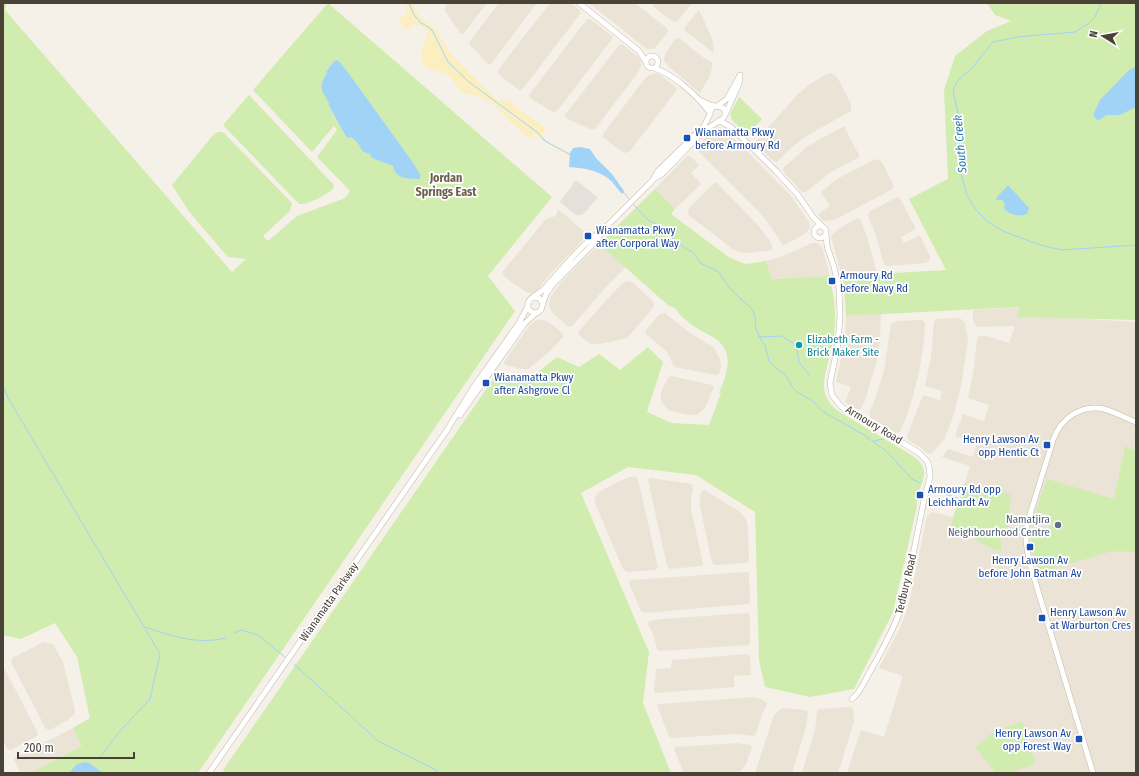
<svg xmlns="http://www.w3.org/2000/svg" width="1139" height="776" viewBox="0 0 1139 776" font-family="'Fira Sans Condensed',sans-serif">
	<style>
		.residential { fill: #eae3d6 }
		.industrial { fill: #e5e0da }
		.green { fill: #d1ecaf; fill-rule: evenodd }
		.sand { fill: #fbefc2 }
		.parking { fill: #e6e4e0 }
		.water { fill: #a1d3f6 }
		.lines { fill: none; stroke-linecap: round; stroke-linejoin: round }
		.stream { stroke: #a1d3f6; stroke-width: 1 }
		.tertiary-casing { stroke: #c2b9aa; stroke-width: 6 }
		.tertiary { stroke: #fff; stroke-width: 5 }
		.transit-dot { fill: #1a4fb4; stroke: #fff; stroke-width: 1.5 }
		.culture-dot { fill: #0f9aa8; stroke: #fff; stroke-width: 1.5 }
		.service-dot { fill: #5c6f8a; stroke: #fff; stroke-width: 1.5 }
		.labels { text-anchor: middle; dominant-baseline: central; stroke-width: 3.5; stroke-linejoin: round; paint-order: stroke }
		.transit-label { font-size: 11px; fill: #164399; stroke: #fff; text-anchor: start }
		.culture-label { font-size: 11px; fill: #0d838f; stroke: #fff; text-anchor: start }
		.street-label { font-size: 11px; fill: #4a4236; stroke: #fff }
		.service-label { font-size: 11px; fill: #4e5e75; stroke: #fff; text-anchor: end }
		.water-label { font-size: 12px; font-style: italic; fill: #267ab5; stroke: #fff }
		.neighbourhood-label { font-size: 12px; font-weight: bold; fill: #6d604d; stroke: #fff }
	</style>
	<rect width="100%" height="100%" fill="#f5f1e9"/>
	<path class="residential" d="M448,3H487L463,34H461L445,11V8Z
		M499,3H537L491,64H488L469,44L470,41Z
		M550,3H571L580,10V14L522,90H519L498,74V70Z
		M589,3H635L668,29V32L654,49H647Z
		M653,3H692L677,22H673L653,6Z
		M699,10L712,38L714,53L685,31L684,28Z
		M587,19H590L612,36V39L557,111L553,112L530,98L529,95Z
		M676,38H679L704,58L713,63L710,76L700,93L668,66L665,62L664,60L665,54Z
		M622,44L638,57L641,61V66L637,74L595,129L592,130L566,118L565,115L619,45Z
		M655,73L659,74L676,87V91L630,151L625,153L622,152L603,137V134L643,81L648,76Z
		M831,73L837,77L851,104V111L806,136L791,148L777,162L773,161L756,144V141L798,94L813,82L827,74Z
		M844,126L860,157L831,172L806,192H802L783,171V168L808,146Z
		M719,127L726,130L791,196L809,222L810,228L806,233L785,245L782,244L771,227L761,214L697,150V147L715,128Z
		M687,156H690L699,165L691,173L701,184L675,209L655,189Z
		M876,159L880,161L883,164L894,186L893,189L836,219L826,221L822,220L818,214L830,206L821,192L837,179Z
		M714,183H717L756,223L770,241L773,248L772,250L750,253L739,252L731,248L714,234L692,218L689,215L688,211L690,207Z
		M897,197L900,198L916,229L901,237L904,243L920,235L930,256V260L926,263L887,266L884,264L876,236L868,215L869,212Z
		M558,209L587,234L581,242L551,273L538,290L532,293L526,292L506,278L503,274V271L546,219L556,216Z
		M857,218L860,219L867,236L877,274L842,276L831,236L838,229Z
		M812,243H818L822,247L830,276L772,279L766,261L783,256Z
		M599,244L626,267L605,288L572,326L568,327L552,312L549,306L550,298L562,281Z
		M627,281L632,282L652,300L654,304L653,308L627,338L600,344H591L586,341L579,335L578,332L612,294L623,283Z
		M1021,307L1018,317L1069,318L1136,322V773H847L861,730L884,737L903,676L879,668L900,628L909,604L927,516L932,512L953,517L970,466L942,457L948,449L973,457L977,443L955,436L963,414L984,421L989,405L968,398L974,368L977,339L979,336H987L1009,343L1015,326L978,327L975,325L973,320V310Z
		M665,313L690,333L714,348L720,359L721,366L719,374L716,375L674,367L667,352L646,334L645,331L658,316L661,314Z
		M881,314L880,340L877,361L865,400L861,409L858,410L845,402L851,387L836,382L845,341L846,316Z
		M960,318L965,323L968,340L961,386L953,417L944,440L933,452L931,454L927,453L920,447L908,440L907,436L923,395L940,400L942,391L925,386L931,357L934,322L936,319Z
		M536,320H543L549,322L562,333L563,337L549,352L528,369H521L505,365L504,362L529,326Z
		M922,320L925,322L924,340L919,373L909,410L900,432L896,433L870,417L869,414L877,393L884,371L891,324L897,321Z
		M671,376L712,385L714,387L706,406L702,411L697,415H690L670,411L665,407L661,400V392L668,378Z
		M630,477H635L638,479L658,567L656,570L627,572L623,569L594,501L597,493L620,481Z
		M650,478L692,484L693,488L691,499V509L703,564L701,566L670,569L667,566L648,480Z
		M704,490L740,512L746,519L748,528L749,561L746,563L715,565L712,563L700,506V496L702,491Z
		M747,572L749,574L750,602L747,604L645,613L641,611L629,583L631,580Z
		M748,613L750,615V643L748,645L660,651L657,649L654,636L648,624L649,621L662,619Z
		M44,642L53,644L63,662L75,710L74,714L68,720L50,730L46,729L11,662L12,658Z
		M748,654L750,657L751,675L734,676V687L656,693L654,691L656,669L671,668L672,660Z
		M3,666L38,733L37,736L11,750L7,749L3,741Z
		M753,697L761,699L767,703L766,707L762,714L756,734L753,736L736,734L672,738L669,736L657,706L659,704Z
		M849,707L852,708L853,710L854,722L838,773H802L815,730L817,712L819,709Z
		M784,708L805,710L808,712L806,727L792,773H755L774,715L779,710Z
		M73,728L83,746L31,773H21L14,760V758Z
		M737,743L750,745L752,747L746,764L739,773H684L674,749L675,747Z"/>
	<path class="industrial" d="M576,180L598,198L582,215H576L560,202Z"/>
	<path class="green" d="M3,3H7L5,10L232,272L246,259L228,257L190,213L172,185L214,134L219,132H223L292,203L290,211L263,236L268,241L297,216L345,198L350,191L317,157L337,130L334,126L312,152L253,90L328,3L552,197L488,276L515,311L198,773H31L82,746L73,728L90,718L77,657L55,623L21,639L3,635ZM336,60L339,61L350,75L412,161L417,170L337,66L333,65L328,73L326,72L333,62ZM329,104H330L351,137L348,138L345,135L329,107Z
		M987,3H1136V320L1017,317L1020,307L846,316L845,298L842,276L946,270L909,199L948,179L944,90L955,56L987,31L1011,21L995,15Z
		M249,95L334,185L333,189C326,195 308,205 299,204L223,125Z
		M739,97L762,119L749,134H746L732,120L730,114Z
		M655,189L675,209L671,214L730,258L746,264L766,261L772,279L830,276C831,282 832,288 833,294C836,307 835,323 834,337C832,352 823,374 824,388C825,398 830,405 838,411L913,456C937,473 914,487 917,506L893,612L854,689L810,697L765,687L759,660L755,512L696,475L628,467L581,493L649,652L643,703L671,773H226L223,770L498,372L528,380L557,357L579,367L599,354L620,370L648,347L663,362L647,412L672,423L709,425L721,393H719C727,373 736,352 713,337C706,333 699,330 692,325C689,322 685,320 682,317C677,312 678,308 669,306L599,244Z
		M1125,446L1136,451V553L1120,551L1109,552L1041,572L1038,571C1036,562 1032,553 1032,543C1030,522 1040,500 1047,479L1114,499Z
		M964,484L1011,494L1007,536L1000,535L1002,551L995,550L951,526Z
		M1021,722L1023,724L1035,762L1033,765L1016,770L1012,773H996L975,747L994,732Z"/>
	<path class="sand" d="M405,3H413L419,16L437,31L451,54L492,95H494L499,103L500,99L511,102L517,108L546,128L543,135L546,141L567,153L570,155L569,156L543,141L534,132L533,133L534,140L528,137L522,133L518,127L510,122L495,105L478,96L464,93L460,91L452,79L445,74L428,68L423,64L420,53L428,34L425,28L416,24L410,27L405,31L403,25L397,19L405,15L407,8Z"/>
	<path class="parking" d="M1038,512L1052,516L1047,534L1033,531Z"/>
	<path class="water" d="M336,60L339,61L350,75L412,161L420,174V179C409,179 395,179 393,166L372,158L370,154L362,151L358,143L351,137L348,138L345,135L329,106V103C321,89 318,88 327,73L326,72L333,62Z
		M1136,67V107L1120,115H1106L1098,121L1093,115L1100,100L1129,70Z
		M580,147L590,149L596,158L612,174L624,191L622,194C617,189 614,183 609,179C598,170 582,168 569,167L570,153L573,148Z
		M1008,185L1029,208L1027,214C1018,217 1010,215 1004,209L1005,204L1002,200H996L997,197Z
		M85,762L89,763L103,773H69L77,764Z"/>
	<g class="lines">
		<path class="stream" d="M409,3L414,15L420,22L431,29L435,36L448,62L469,82L537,132L545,141L571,155
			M1101,3L1095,17L1089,23L1075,32L1017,37L993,42L972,68L958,80L953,90L960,123L959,167L967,195L976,210L988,222L1005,232L1040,245L1062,250L1136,245
			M623,192L630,200
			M633,204L648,220L663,228L667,234L685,248L694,253L700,263L719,272L731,290L751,308L755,316L756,329L761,340L765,345L769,361L774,367L785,374L793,388L797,392L813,401L822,411L864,435L886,451L912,479L920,483
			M759,337L781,336L793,343L797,349L799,362L809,375
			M3,385L8,398L160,654L150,699L121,730L99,758
			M874,441L883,439
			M935,490L970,503
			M145,627C172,636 196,645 226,638
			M234,633L241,630L258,635L285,657
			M294,664L378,741L436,770L437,773"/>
		<defs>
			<path id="tertiary" d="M579,3L639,51L646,62
				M646 62a6 6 0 1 1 12 0a6 6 0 1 1-12 0Z
				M654,68C673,74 698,96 710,113
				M702,101C706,103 711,106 715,106C720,107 727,107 725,115C724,119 721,120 718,121
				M717,106L727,99L739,77
				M726,113L739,84L740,75
				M710,114L711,109L715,106
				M720,121L731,127L775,170L798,195L813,217L822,226
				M655,178L662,174L705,130L719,121
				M814 232a6 6 0 1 1 12 0a6 6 0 1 1-12 0Z
				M826,233L827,246L834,267L839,288L840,315L838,344L830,383L832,395L839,404L843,408L918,452L927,461L929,466L930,477L924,500L904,600C896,625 884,647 871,670C865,680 861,692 852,699
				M533,297L539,298L543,303L541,310L537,313C532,313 526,310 528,303C529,297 539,294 544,289C562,269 579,247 600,232
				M543,303L546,294L554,283L597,240L604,229L653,180L658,171L704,126L710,114
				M460,415L525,323L536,313
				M209,773L447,430L473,388L519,323L528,306
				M1093,773L1029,561L1026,541L1027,524L1053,440C1061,418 1081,404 1104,409C1115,412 1126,418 1136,422"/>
		</defs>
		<use href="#tertiary" class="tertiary-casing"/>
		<use href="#tertiary" class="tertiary"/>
	</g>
	<g class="transit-dot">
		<rect x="683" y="134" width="8" height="8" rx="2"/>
		<rect x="584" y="232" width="8" height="8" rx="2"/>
		<rect x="828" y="277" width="8" height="8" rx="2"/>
		<rect x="482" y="379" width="8" height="8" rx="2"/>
		<rect x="1043" y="441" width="8" height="8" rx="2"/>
		<rect x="916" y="491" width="8" height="8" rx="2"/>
		<rect x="1026" y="543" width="8" height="8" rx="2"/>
		<rect x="1038" y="614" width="8" height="8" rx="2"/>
		<rect x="1075" y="735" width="8" height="8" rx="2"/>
	</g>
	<circle class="culture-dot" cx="799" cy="345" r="4"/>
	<circle class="service-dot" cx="1058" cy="525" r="4"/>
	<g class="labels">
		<g class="transit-label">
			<text x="695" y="132">Wianamatta Pkwy<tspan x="695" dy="13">before Armoury Rd</tspan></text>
			<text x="596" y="230">Wianamatta Pkwy<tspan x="596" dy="13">after Corporal Way</tspan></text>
			<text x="840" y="275">Armoury Rd<tspan x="840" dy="13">before Navy Rd</tspan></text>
			<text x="494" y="377">Wianamatta Pkwy<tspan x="494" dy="13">after Ashgrove Cl</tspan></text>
			<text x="1039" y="439" text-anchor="end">Henry Lawson Av<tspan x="1039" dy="13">opp Hentic Ct</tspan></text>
			<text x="928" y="489">Armoury Rd opp<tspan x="928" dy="13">Leichhardt Av</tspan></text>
			<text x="1030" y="560" text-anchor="middle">Henry Lawson Av<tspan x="1030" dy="13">before John Batman Av</tspan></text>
			<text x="1050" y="612">Henry Lawson Av<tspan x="1050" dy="13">at Warburton Cres</tspan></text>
			<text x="1071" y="733" text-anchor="end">Henry Lawson Av<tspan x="1071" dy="13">opp Forest Way</tspan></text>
		</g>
		<g class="culture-label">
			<text x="807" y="339">Elizabeth Farm -<tspan x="807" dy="13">Brick Maker Site</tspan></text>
		</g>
		<g class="street-label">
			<text transform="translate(874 425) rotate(31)">Armoury Road</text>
			<text transform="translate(906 584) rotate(-77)">Tedbury Road</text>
			<text transform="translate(329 602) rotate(-55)">Wianamatta Parkway</text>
		</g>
		<g class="service-label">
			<text x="1050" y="519">Namatjira<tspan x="1050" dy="13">Neighbourhood Centre</tspan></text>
		</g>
		<g class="water-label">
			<text transform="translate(960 144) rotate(-95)">South Creek</text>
		</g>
		<g class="neighbourhood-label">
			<text x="446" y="178">Jordan<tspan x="446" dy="14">Springs East</tspan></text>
		</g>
	</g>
	<rect width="1139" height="776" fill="none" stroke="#4a4236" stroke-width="8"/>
	<g transform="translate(1103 36) rotate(281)" stroke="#ffffff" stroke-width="3" paint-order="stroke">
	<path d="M0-3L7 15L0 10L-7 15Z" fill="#4a4236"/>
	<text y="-6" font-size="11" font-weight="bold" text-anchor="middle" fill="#4a4236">N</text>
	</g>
	<path d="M18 752v6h116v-6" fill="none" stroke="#4a4236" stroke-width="2"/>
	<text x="24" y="752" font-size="12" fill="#4a4236" stroke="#ffffff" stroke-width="3" paint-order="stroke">200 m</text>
</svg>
